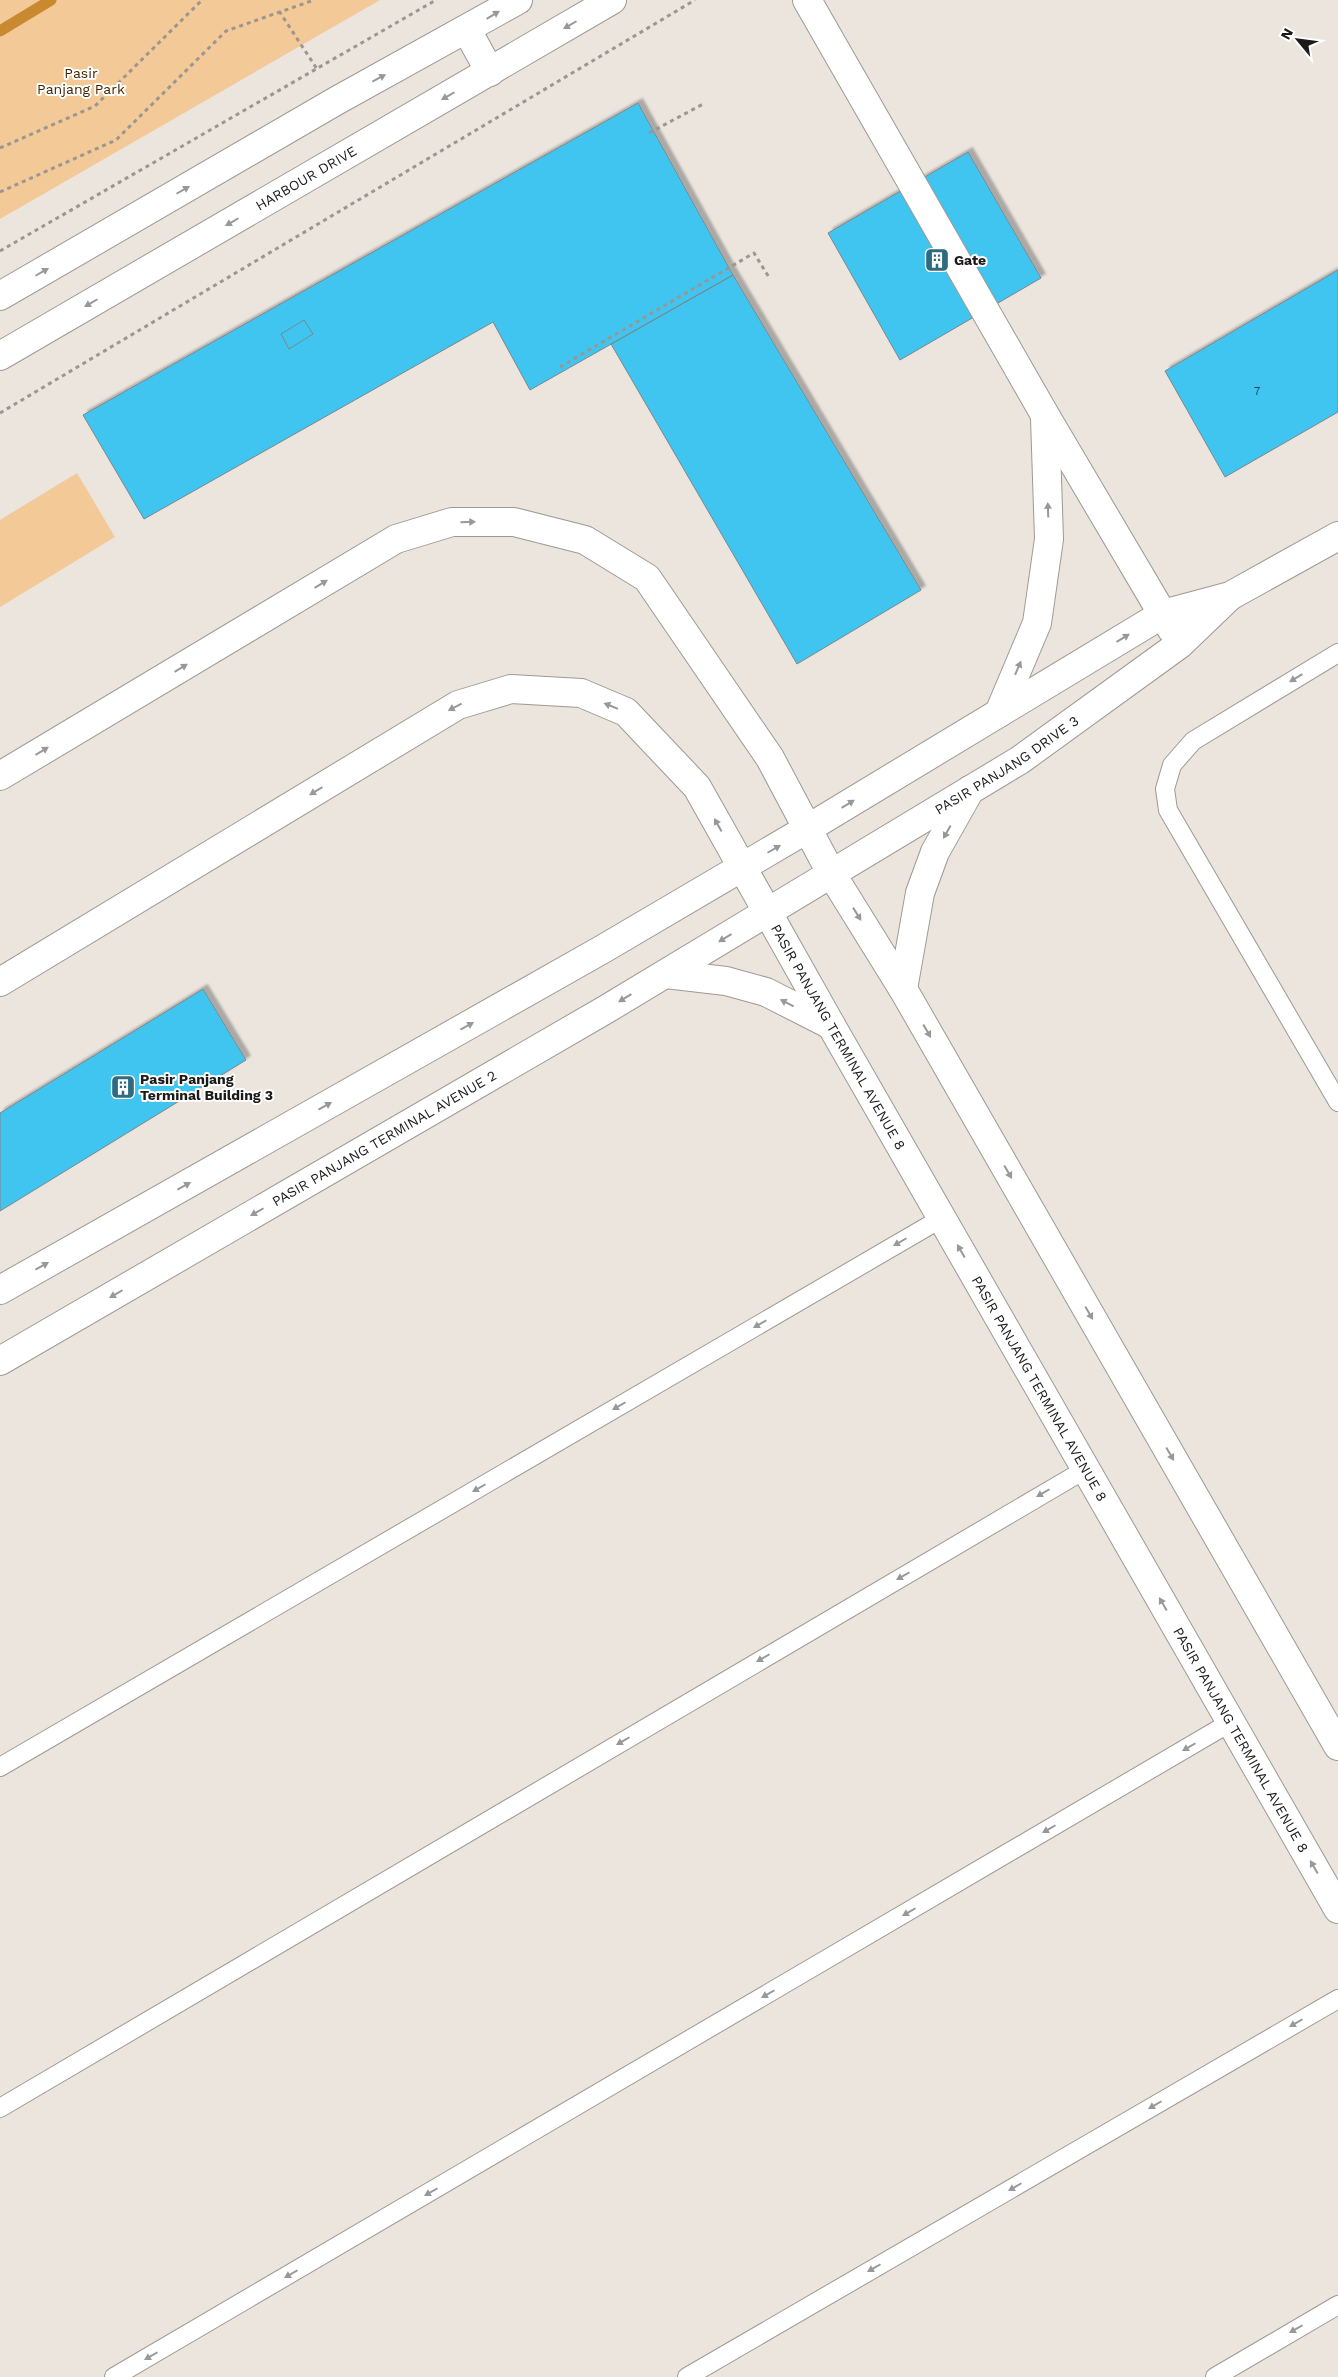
<svg xmlns="http://www.w3.org/2000/svg" width="1338" height="2377" viewBox="0 0 1338 2377" font-family="'Work Sans',sans-serif">
	<style>
		.green { fill: #f3c997 }
		.lines { fill: none; stroke-linecap: round; stroke-linejoin: round }
		.stream { stroke: #c9892f; stroke-width: 11 }
		.building { fill: #40c5f1; stroke: #7e868a; filter: url(#shadow) }
		.service-casing { stroke: #9e9993; stroke-width: 20 }
		.minor-casing { stroke: #9e9993; stroke-width: 30 }
		.tertiary-casing { stroke: #9e9993; stroke-width: 30 }
		.path { stroke: #9a9691; stroke-width: 3; stroke-dasharray: 4 4; stroke-linecap: butt }
		.service { stroke: #fff; stroke-width: 18 }
		.minor { stroke: #fff; stroke-width: 28 }
		.tertiary { stroke: #fff; stroke-width: 28 }
		.oneway { fill: #999897 }
		.labels { text-anchor: middle; dominant-baseline: central; stroke-width: 4; stroke-linejoin: round; paint-order: stroke }
		.number-label { font-size: 11px; fill: #25454e }
		.park-label { font-size: 14px; fill: #412701; stroke: #fff }
		.street-label { font-size: 14px; fill: #1c1a18; stroke: #fff }
		.poi-label { font-size: 14px; font-weight: bold; fill: #1c1a18; stroke: #fff; text-anchor: start }
	</style>
	<defs>
		<filter id="shadow"><feDropShadow dx="4.5" dy="-4.5" stdDeviation="1" flood-color="#0004"/></filter>
	</defs>
	<rect width="100%" height="100%" fill="#ebe5de"/>
	<path class="green" d="M0,0H380L0,219Z
		M77,473L115,537L0,607V520Z"/>
	<g class="lines">
		<path class="stream" d="M0,31L51,0"/>
	</g>
	<path class="building" d="M638,103L733,275L530,390L493,322L144,519L83,415Z
		M968,152L1041,278L900,360L828,233Z
		M1338,270V412L1225,477L1165,371Z
		M733,275L921,590L797,664L611,344Z
		M304,320L313,334L289,349L281,334Z
		M203,989L246,1060L0,1211V1113Z"/>
	<g class="lines">
		<defs>
			<path id="service" d="M1338,653L1193,741L1172,765L1165,789L1168,810L1338,1102
				M0,1767L942,1218
				M0,2108L1086,1469
				M114,2377L1231,1722
				M687,2377L1338,1999
				M1215,2377L1338,2305"/>
			<g id="minor">
				<path d="M807,0L1045,415L1172,630"/>
				<path d="M467,30L490,72"/>
				<path d="M999,713L1037,623L1049,539L1045,418"/>
				<path d="M0,776L396,539L452,522H514L585,540L647,578L770,758L831,873L903,989L1338,1746"/>
				<path d="M666,974L726,981L766,992L831,1025"/>
				<path id="s1" d="M0,982L458,705L511,689L581,693L626,712L697,787L831,1025L1338,1909"/>
				<path d="M903,989L920,893L935,852L970,790"/>
				<path d="M0,1290L603,949L807,829L1163,614L1230,596L1338,536"/>
				<path id="s2" d="M0,1361L605,1010L1020,760L1180,644L1229,597"/>
			</g>
			<g id="tertiary">
				<path d="M0,296L336,101L518,0"/>
				<path id="s3" d="M0,356L612,0"/>
			</g>
		</defs>
		<use href="#service" class="service-casing"/>
		<use href="#minor" class="minor-casing"/>
		<use href="#tertiary" class="tertiary-casing"/>
		<path class="path" d="M279,11L317,69
			M649,133L705,103
			M0,148L95,106L202,0
			M0,192L116,140L226,31L314,0
			M0,251L436,0
			M560,367L754,253L770,279
			M0,413L695,0"/>
		<use href="#service" class="service"/>
		<use href="#minor" class="minor"/>
		<use href="#tertiary" class="tertiary"/>
	</g>
	<defs><path id="oneway-solid" d="M-6-.8H1V-3.2L6.5 0L1 3.2V.8H-6Z" transform="scale(1.25)"/></defs>
	<g class="oneway">
		<use href="#oneway-solid" transform="translate(493 15) rotate(-31)"/>
		<use href="#oneway-solid" transform="translate(570 25) rotate(150)"/>
		<use href="#oneway-solid" transform="translate(379 78) rotate(-28)"/>
		<use href="#oneway-solid" transform="translate(448 96) rotate(150)"/>
		<use href="#oneway-solid" transform="translate(183 190) rotate(-30)"/>
		<use href="#oneway-solid" transform="translate(232 222) rotate(150)"/>
		<use href="#oneway-solid" transform="translate(42 272) rotate(-30)"/>
		<use href="#oneway-solid" transform="translate(91 303) rotate(150)"/>
		<use href="#oneway-solid" transform="translate(1048 510) rotate(-92)"/>
		<use href="#oneway-solid" transform="translate(468 522) rotate(-1)"/>
		<use href="#oneway-solid" transform="translate(321 584) rotate(-31)"/>
		<use href="#oneway-solid" transform="translate(1123 638) rotate(-31)"/>
		<use href="#oneway-solid" transform="translate(181 668) rotate(-31)"/>
		<use href="#oneway-solid" transform="translate(1018 668) rotate(-67)"/>
		<use href="#oneway-solid" transform="translate(1296 678) rotate(149)"/>
		<use href="#oneway-solid" transform="translate(611 706) rotate(-158)"/>
		<use href="#oneway-solid" transform="translate(455 707) rotate(153)"/>
		<use href="#oneway-solid" transform="translate(42 751) rotate(-31)"/>
		<use href="#oneway-solid" transform="translate(316 791) rotate(149)"/>
		<use href="#oneway-solid" transform="translate(848 804) rotate(-31)"/>
		<use href="#oneway-solid" transform="translate(718 825) rotate(-119)"/>
		<use href="#oneway-solid" transform="translate(947 832) rotate(119)"/>
		<use href="#oneway-solid" transform="translate(774 849) rotate(-30)"/>
		<use href="#oneway-solid" transform="translate(857 914) rotate(58)"/>
		<use href="#oneway-solid" transform="translate(725 938) rotate(149)"/>
		<use href="#oneway-solid" transform="translate(625 998) rotate(149)"/>
		<use href="#oneway-solid" transform="translate(787 1003) rotate(-153)"/>
		<use href="#oneway-solid" transform="translate(467 1026) rotate(-29)"/>
		<use href="#oneway-solid" transform="translate(927 1031) rotate(60)"/>
		<use href="#oneway-solid" transform="translate(325 1106) rotate(-29)"/>
		<use href="#oneway-solid" transform="translate(1008 1172) rotate(60)"/>
		<use href="#oneway-solid" transform="translate(184 1186) rotate(-29)"/>
		<use href="#oneway-solid" transform="translate(257 1212) rotate(150)"/>
		<use href="#oneway-solid" transform="translate(900 1242) rotate(150)"/>
		<use href="#oneway-solid" transform="translate(961 1251) rotate(-120)"/>
		<use href="#oneway-solid" transform="translate(42 1266) rotate(-29)"/>
		<use href="#oneway-solid" transform="translate(116 1294) rotate(150)"/>
		<use href="#oneway-solid" transform="translate(1089 1313) rotate(60)"/>
		<use href="#oneway-solid" transform="translate(760 1324) rotate(150)"/>
		<use href="#oneway-solid" transform="translate(619 1406) rotate(150)"/>
		<use href="#oneway-solid" transform="translate(1170 1454) rotate(60)"/>
		<use href="#oneway-solid" transform="translate(479 1488) rotate(150)"/>
		<use href="#oneway-solid" transform="translate(1043 1493) rotate(150)"/>
		<use href="#oneway-solid" transform="translate(903 1576) rotate(150)"/>
		<use href="#oneway-solid" transform="translate(1163 1604) rotate(-120)"/>
		<use href="#oneway-solid" transform="translate(763 1658) rotate(150)"/>
		<use href="#oneway-solid" transform="translate(623 1741) rotate(150)"/>
		<use href="#oneway-solid" transform="translate(1189 1747) rotate(150)"/>
		<use href="#oneway-solid" transform="translate(1049 1829) rotate(150)"/>
		<use href="#oneway-solid" transform="translate(1314 1867) rotate(-120)"/>
		<use href="#oneway-solid" transform="translate(909 1912) rotate(150)"/>
		<use href="#oneway-solid" transform="translate(768 1994) rotate(150)"/>
		<use href="#oneway-solid" transform="translate(1296 2023) rotate(150)"/>
		<use href="#oneway-solid" transform="translate(1155 2105) rotate(150)"/>
		<use href="#oneway-solid" transform="translate(1015 2187) rotate(150)"/>
		<use href="#oneway-solid" transform="translate(431 2192) rotate(150)"/>
		<use href="#oneway-solid" transform="translate(874 2268) rotate(150)"/>
		<use href="#oneway-solid" transform="translate(291 2274) rotate(150)"/>
		<use href="#oneway-solid" transform="translate(1296 2329) rotate(150)"/>
		<use href="#oneway-solid" transform="translate(151 2356) rotate(150)"/>
	</g>
	<defs>
		<symbol id="building-square" viewBox="-11 -11 22 22"><rect x="-9" y="-9" width="18" height="18" rx="4" fill="#2d6b81" stroke="#fff"/><path d="M-4-6H4V6H1V3H-1V6H-4ZM-2.5-4.3h1.7v1.8h-1.7ZM.8-4.3h1.7v1.8H.8ZM-2.5-1h1.7V.8h-1.7ZM.8-1h1.7V.8H.8Z" fill="#fff"/></symbol>
	</defs>
	<g fill-rule="evenodd">
		<use href="#building-square" x="923" y="246" width="28" height="28"/>
		<use href="#building-square" x="109" y="1073" width="28" height="28"/>
	</g>
	<g class="labels">
		<g class="number-label">
			<text x="1257" y="391">7</text>
		</g>
		<g class="park-label">
			<text x="81" y="73">Pasir<tspan x="81" dy="16">Panjang Park</tspan></text>
		</g>
		<g class="street-label">
			<text stroke="none"><textPath href="#s3" startOffset="354">HARBOUR DRIVE</textPath></text>
			<text stroke="none"><textPath href="#s2" startOffset="1170">PASIR PANJANG DRIVE 3</textPath></text>
			<text stroke="none"><textPath href="#s1" startOffset="1100">PASIR PANJANG TERMINAL AVENUE 8</textPath></text>
			<text stroke="none"><textPath href="#s2" startOffset="444">PASIR PANJANG TERMINAL AVENUE 2</textPath></text>
			<text stroke="none"><textPath href="#s1" startOffset="1505">PASIR PANJANG TERMINAL AVENUE 8</textPath></text>
			<text stroke="none"><textPath href="#s1" startOffset="1910">PASIR PANJANG TERMINAL AVENUE 8</textPath></text>
		</g>
		<g class="poi-label">
			<text x="954" y="260">Gate</text>
			<text x="140" y="1079">Pasir Panjang<tspan x="140" dy="16">Terminal Building 3</tspan></text>
		</g>
	</g>
	<g transform="translate(1298 40) rotate(299)" stroke="#ffffff" stroke-width="4" paint-order="stroke">
	<path d="M0-4L9 19L0 12L-9 19Z" fill="#1c1a18"/>
	<text y="-8" font-size="14" font-weight="bold" text-anchor="middle" fill="#1c1a18">N</text>
	</g>
</svg>
